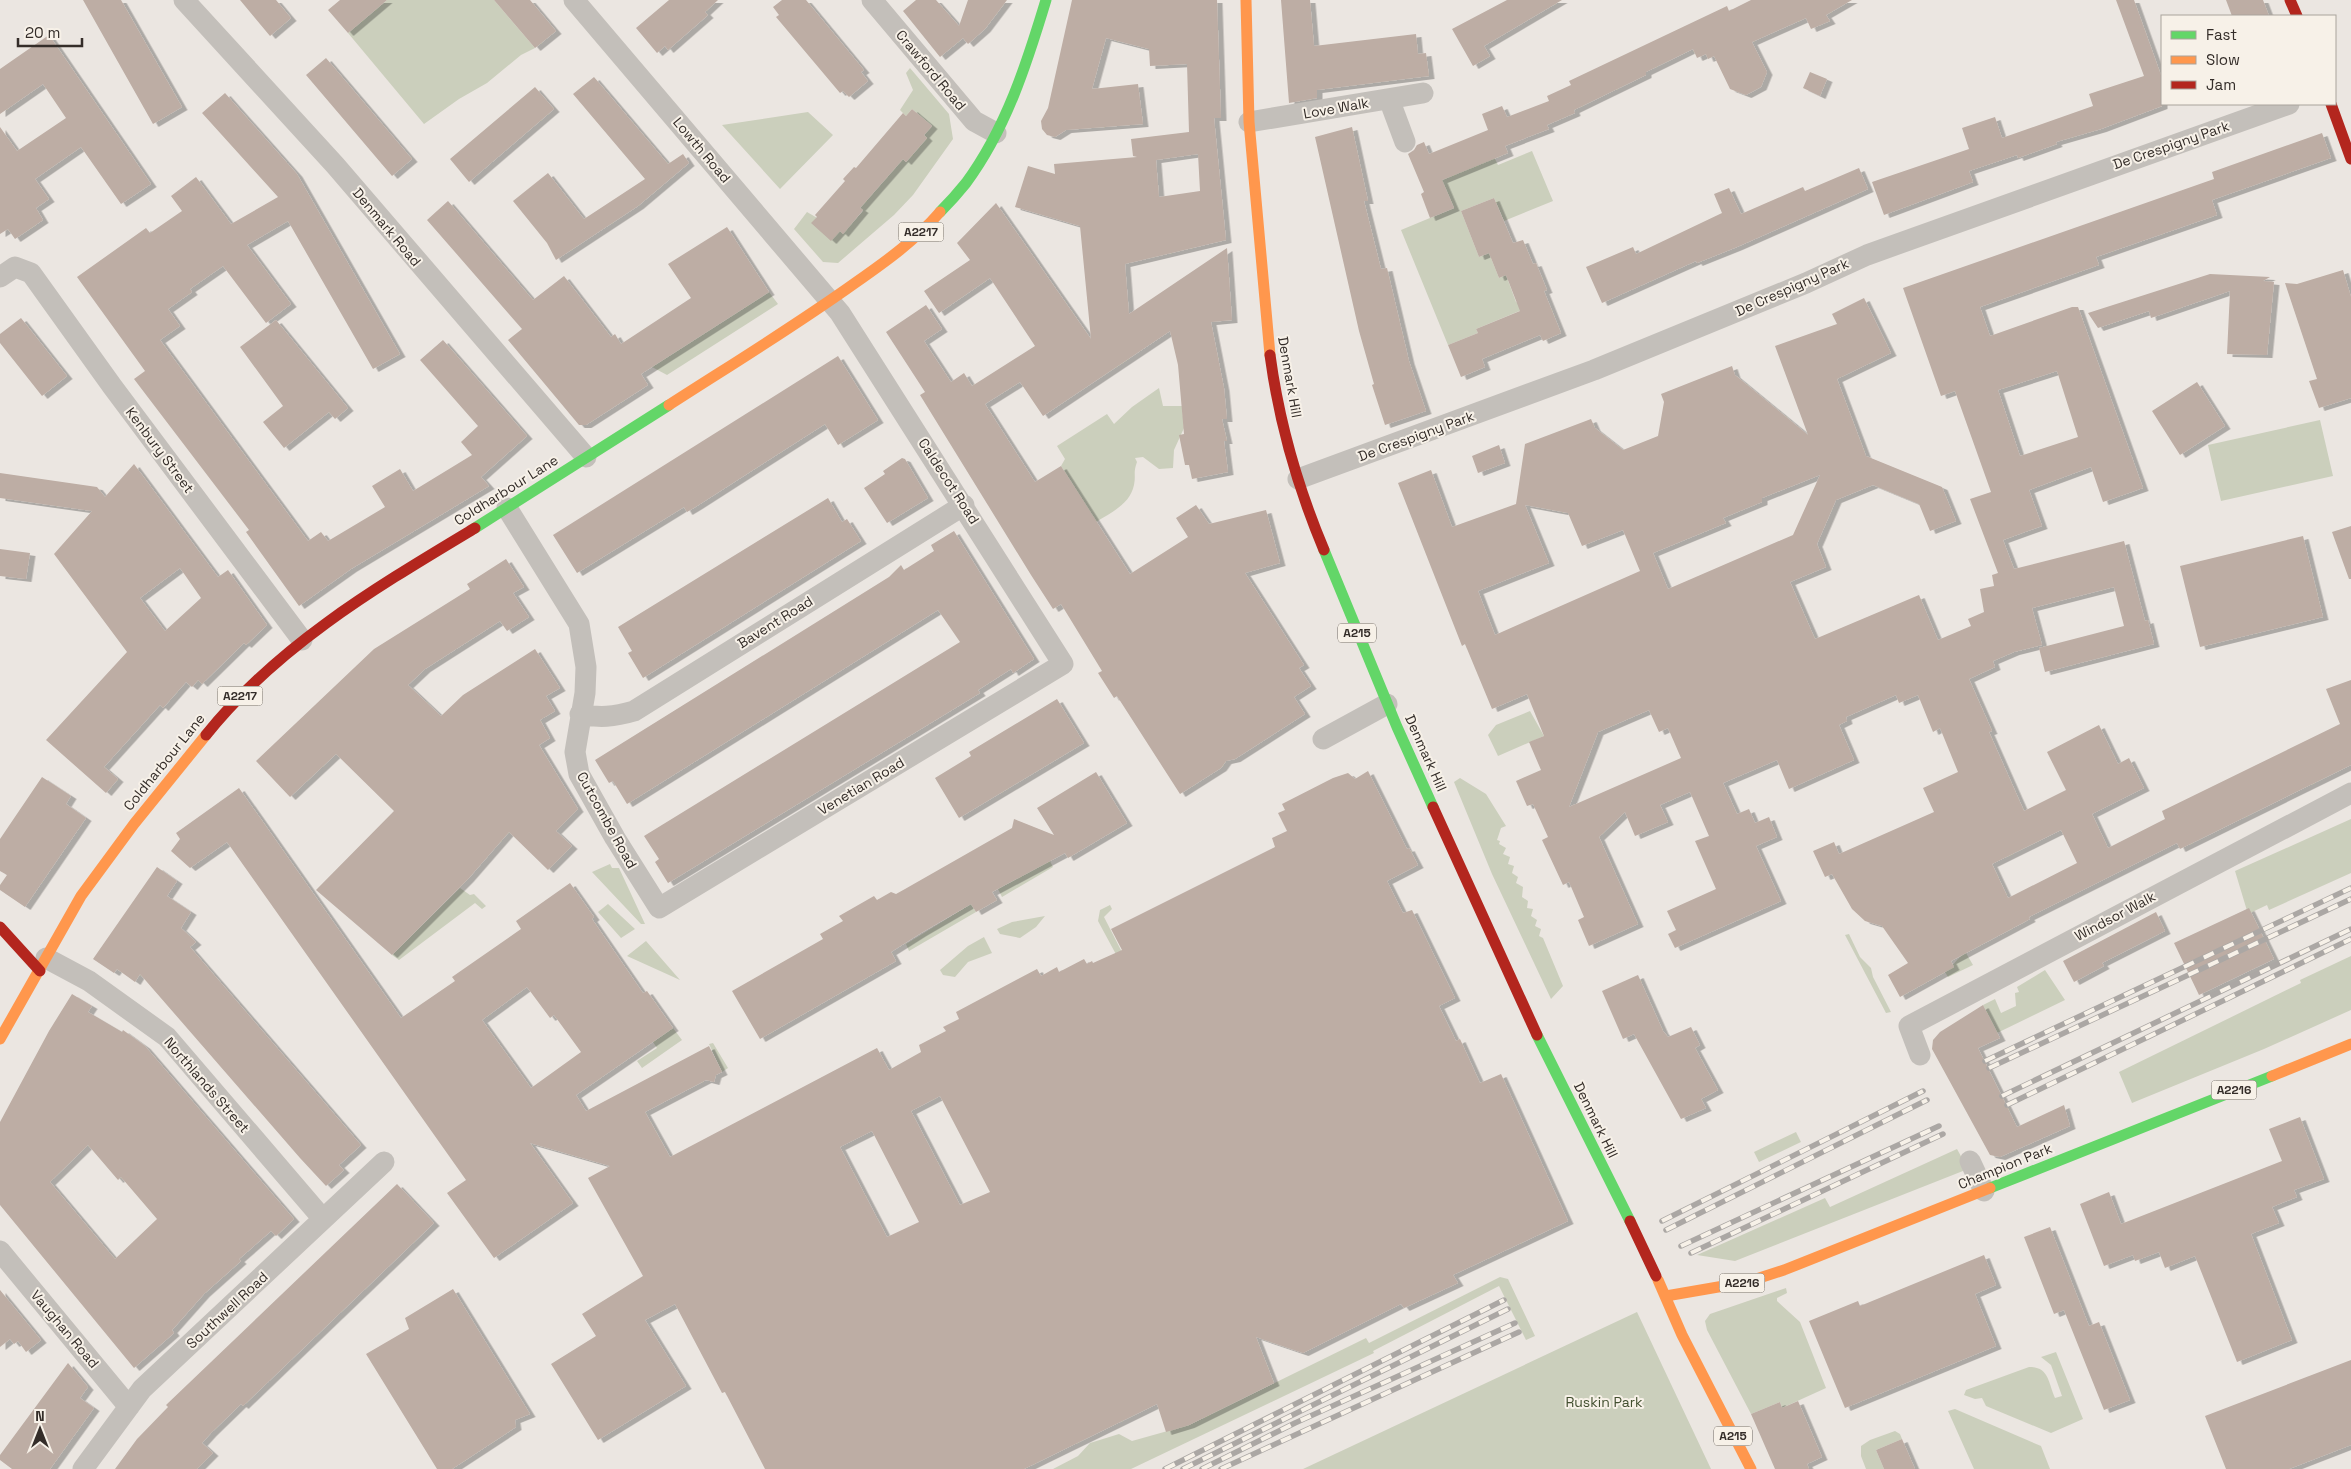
<svg xmlns="http://www.w3.org/2000/svg" width="2351" height="1469" viewBox="0 0 2351 1469" font-family="'Space Grotesk',sans-serif">
	<style>
		.green { fill: #cbcfbc }
		.building { fill: #bdada4; fill-rule: evenodd; filter: url(#shadow) }
		.lines { fill: none; stroke-linecap: round; stroke-linejoin: round }
		.street { stroke: #c3bfba; stroke-width: 21 }
		.fast { stroke: #63d668; stroke-width: 11 }
		.slow { stroke: #ff974d; stroke-width: 11 }
		.jam { stroke: #b3261e; stroke-width: 11 }
		.rail-casing { stroke: #aba7a4; stroke-width: 5.5 }
		.rail { stroke: #f7f1e8; stroke-width: 4; stroke-dasharray: 11; stroke-linecap: butt }
		.jam-bridge { stroke: #b3261e; stroke-width: 11 }
		.labels { text-anchor: middle; dominant-baseline: central; stroke-width: 4; stroke-linejoin: round; paint-order: stroke }
		.shield { fill: #f7f1e8; stroke: #6e6862; stroke-width: 1 }
		.shield-label { font-size: 12px; font-weight: bold; fill: #342d29 }
		.street-label { font-size: 14px; fill: #342d29; stroke: #f7f1e8 }
		.park-label { font-size: 14px; fill: #424f2f; stroke: #f7f1e8 }
	</style>
	<defs>
		<filter id="shadow"><feDropShadow dx="5.5" dy="3" stdDeviation="0" flood-color="#0004"/></filter>
	</defs>
	<rect width="100%" height="100%" fill="#ebe6e1"/>
	<path class="green" d="M387,0H494L535,48L521,55L487,83L459,99L424,124L348,33Z
		M910,68L949,114L953,139L913,195L894,215L838,263L823,262L794,229L807,212L843,233L863,211L860,208L903,159L906,162L927,138L924,135L932,126L912,109L906,116L900,110L913,90L906,73Z
		M808,112L833,135L780,189L722,125Z
		M1532,151L1553,201L1504,221L1494,198L1461,211L1479,257L1489,253L1499,278L1506,275L1516,302L1529,307L1476,329L1478,333L1448,345L1401,230L1454,208L1444,185L1440,181L1494,157L1498,165Z
		M769,292L778,304L667,375L652,367Z
		M1159,388L1163,406H1182L1184,428L1174,450L1173,468L1159,469L1143,457L1135,458L1137,462C1133,473 1136,475 1134,485C1130,504 1112,512 1096,522L1061,466L1065,459L1057,446L1107,414L1114,424L1132,407Z
		M2320,420L2333,476L2221,501L2208,445Z
		M1530,711L1544,736L1498,756L1488,735L1496,725Z
		M1460,778L1486,794L1506,826L1501,828L1497,840L1500,841L1499,844L1506,848L1503,854L1510,857L1508,864L1514,866L1512,873L1518,877L1516,883L1523,887L1522,897L1528,901L1527,908L1533,909L1531,916L1537,920L1535,926L1541,929L1539,936L1543,938L1563,986L1551,999L1492,874L1454,782Z
		M2351,819V873L2269,910L2267,905L2248,914L2235,871Z
		M1050,861L1053,867L1002,897L998,889Z
		M610,864L612,868H619L645,924H641L592,872Z
		M460,888L470,895L474,894L486,906L482,909L475,903L399,960L392,955Z
		M608,904L635,929L621,938L598,912Z
		M971,904L976,912L909,951L906,944Z
		M1110,905L1112,909L1104,917L1150,1007L1139,997L1098,921L1100,910Z
		M1045,916L1036,927L1020,938L1000,934L997,929L1012,922Z
		M1849,934L1860,957L1871,968L1873,977L1891,1012L1886,1013L1845,935Z
		M984,937L992,953L968,962L955,977L943,975L940,970L968,946Z
		M646,941L680,980L627,956Z
		M1966,953L1973,965L1948,977L1945,972C1954,966 1956,958 1966,953Z
		M2351,956V1010L2264,1049L2132,1103L2119,1072L2301,983L2300,980Z
		M2045,970L2065,1000L1997,1033L1983,1005L1995,999L2001,1013L2016,1006L2015,993L2019,992L2017,987Z
		M673,1028L682,1040L642,1068L637,1061L657,1048L653,1042Z
		M713,1043L728,1068L722,1072L709,1044Z
		M1796,1132L1801,1142L1759,1162L1754,1152Z
		M1957,1149L1968,1169L1735,1261L1697,1255L1825,1198L1830,1207Z
		M1500,1277L1508,1279L1535,1336L1526,1340L1499,1286L1373,1351L1374,1353L1131,1469H1053L1078,1456L1090,1443L1119,1434L1132,1441L1189,1425L1366,1338L1369,1343Z
		M1786,1288L1787,1293L1777,1298V1301L1800,1322L1826,1388L1782,1408L1780,1402L1751,1414L1707,1330L1705,1321L1710,1314Z
		M1637,1312L1711,1469H1303Z
		M2056,1352L2083,1419L2051,1433L1986,1406L1982,1398L1975,1399L1964,1395L1966,1390L2029,1367C2049,1367 2048,1382 2055,1398L2062,1396L2051,1365L2041,1357Z
		M1955,1409L2041,1446L2050,1469H1974L1948,1411Z
		M1895,1431L1900,1434L1902,1439L1876,1450L1884,1469H1866L1861,1456V1446L1870,1440Z"/>
	<path class="building" d="M83,0H121L182,107L153,124Z
		M240,0H276L291,18L270,36Z
		M340,0H387L348,33L328,10Z
		M494,0H530L556,31L535,48Z
		M669,0H718L705,12L708,15L668,50L665,46L657,53L636,28Z
		M782,0H806L864,70L861,72L868,81L849,97L843,91L840,93L776,17L779,15L773,7Z
		M916,0H936L959,26L968,0H1007L985,29L968,44L963,38L940,57L903,11Z
		M1072,0H1217L1221,118H1214L1226,240L1125,264L1129,314L1227,248L1232,320L1211,322L1224,388L1227,419H1222L1227,441H1224L1228,472L1192,479L1189,465H1185L1179,435L1184,434L1178,365L1170,331L1043,416L1020,382L985,404L1035,482L1061,466L1130,574L1188,537L1176,518L1196,505L1209,524L1266,510L1280,563L1245,573L1304,665L1299,668L1311,686L1294,697L1305,714L1235,759L1226,761L1221,768L1180,794L1117,696L1114,698L1098,673L1102,671L1061,604L1053,609L1031,575L920,395L925,392L886,332L926,305L942,329L924,341L951,382L964,373L972,386L1035,346L990,278L939,313L924,291L970,260L957,243L996,203L1091,339L1080,226L1015,207L1028,166L1055,174L1054,164L1137,157L1133,156L1131,139L1189,132L1187,64L1150,66L1149,49L1106,38L1092,89L1138,84L1143,124L1066,130L1055,137L1047,135L1042,129L1041,121L1048,108ZM1198,154L1200,191L1159,197L1156,160Z
		M1281,0H1310L1314,46L1416,34L1418,54L1426,53L1429,76L1317,90V98L1289,103Z
		M1507,0H1562L1484,46L1490,56L1473,66L1452,29Z
		M1751,0H1852L1826,15L1830,21L1811,29L1806,18L1752,42L1767,72L1761,87L1746,95L1730,89L1714,56L1708,59L1706,54L1697,58L1693,49L1646,72V75L1574,110L1575,113L1547,125L1549,129L1505,146L1508,153L1442,180L1454,208L1430,218L1421,194L1424,192L1408,154L1414,150L1417,145L1424,142L1429,154L1488,130L1482,114L1502,106L1507,117L1549,101L1547,96L1571,85L1569,81L1727,6L1729,11Z
		M2116,0H2134L2162,78V106L2101,129L2056,142L2057,144L2018,158L2017,155L1969,171L1973,182L1884,215L1872,182L1969,149L1962,128L1995,117L2002,138L2093,106L2089,94L2144,76Z
		M2226,0H2263L2269,16H2232Z
		M49,35L151,184L121,204L81,147L35,179L49,199L36,208L43,220L15,239L8,229L0,234V127L17,151L66,118L43,84L0,114V69Z
		M326,58L412,159L392,176L306,75Z
		M1810,72L1827,79L1820,96L1803,88Z
		M594,77L668,164L683,154L689,163L638,206L556,260L547,243L513,201L548,173L584,219L645,179L573,94Z
		M535,87L554,109L469,182L450,159Z
		M225,93L297,174L400,354L373,369L288,221L247,245L291,304L266,323L223,266L190,289L192,292L168,309L180,326L160,340L308,541L321,532L328,541L385,507L372,486L400,469L413,491L472,455L461,442L478,426L420,360L443,340L527,436L481,477L489,486L351,569L299,606L246,532L249,530L134,379L145,371L77,277L146,228L150,233L182,211L171,196L196,177L231,224L278,197L202,113Z
		M912,109L932,126L924,135L927,138L906,162L903,159L860,208L863,210L843,234L840,231L831,241L811,223L817,217L815,215L845,181L843,179L854,167L856,168L903,113L906,116Z
		M1352,127L1368,201H1364L1381,269L1387,268L1409,361L1426,411L1385,425L1372,385L1374,384L1359,331L1315,137Z
		M2322,133L2331,158L2212,200L2217,215L2096,257L2099,265L1980,307L1990,336L2072,307H2078L2143,488L2103,502L2091,467L2029,490L2042,526L2003,540L2014,569L2124,541L2145,621L2148,620L2154,644L2045,672L2039,648L2124,626L2114,587L2032,608L2042,645L2014,652L1993,661L1995,667L1969,679L1992,731L1989,732L2024,811L2066,790L2047,752L2099,725L2118,764L2129,758L2144,788L2092,814L2108,848L2165,819L2162,811L2340,724L2326,689L2351,680V765L2180,849L2177,843L2029,917L2030,919L1951,961L1954,967L1900,997L1888,975L1908,963L1882,926L1865,921L1852,909L1832,874L1825,877L1813,851L1834,842L1839,854L1934,812L1923,788L1958,772L1940,728L1933,732L1918,695L1899,703L1896,695L1846,717L1847,721L1839,725L1854,760L1789,789L1777,760L1723,783L1737,814L1749,809L1755,823L1769,817L1777,837L1756,846L1781,901L1675,948L1668,934L1676,930L1667,911L1716,889L1695,841L1709,836L1690,792L1660,805L1668,822L1635,836L1625,812L1599,837L1638,924L1589,946L1578,920L1584,917L1569,882L1563,885L1542,840L1548,837L1533,804L1527,806L1516,781L1541,770L1529,742L1544,736L1527,694L1492,709L1465,644L1462,646L1398,483L1431,470L1452,527L1516,504L1525,444L1591,419L1595,428L1623,450L1658,436L1664,402L1661,394L1732,366L1735,375L1808,435L1775,346L1837,324L1832,314L1864,298L1891,353L1837,379L1866,456L1942,487L1956,521L1930,531L1919,504L1873,485L1836,500L1817,544L1826,567L1790,582L1815,639L1919,595L1938,640L1971,626L1968,619L1984,612L1980,589L1994,586L1992,575L1998,573L1970,499L1991,492L1955,391L1941,396L1903,288L2214,179L2212,172ZM2057,371L2078,437L2020,456L1998,390ZM1820,475L1793,535L1668,589L1653,553L1726,523L1723,518L1762,502V498ZM1525,505L1568,513L1582,546L1623,530L1640,571L1495,635L1478,591L1549,563ZM1649,710L1659,732L1668,728L1681,758L1569,807L1598,732ZM2061,830L2077,863L2008,898L1992,864Z
		M1859,168L1868,189L1737,247L1697,263L1696,261L1602,303L1586,267L1633,247L1636,254L1722,213L1714,194L1729,188L1741,214L1803,187L1805,191Z
		M1494,198L1513,243L1523,240L1533,264L1536,263L1547,290L1544,291L1561,333L1543,341L1540,335L1482,359L1485,367L1461,377L1448,345L1478,333L1476,329L1520,311L1506,275L1499,278L1489,253L1479,257L1461,211Z
		M448,201L533,300L564,276L611,337L615,334L621,344L691,298L668,264L727,227L769,292L641,374L648,385L586,425H579L508,340L522,329L427,220Z
		M2343,270L2351,297V398L2319,408L2309,381L2317,379L2285,283L2297,284Z
		M2210,274L2270,277L2263,281L2274,282L2267,355L2227,354L2230,291L2151,318L2149,311L2098,328L2088,313Z
		M21,318L67,376L42,396L0,343V334Z
		M276,320L348,408L335,419L329,412L284,448L263,422L283,406L240,347Z
		M838,356L878,420L838,445L825,424L697,506L687,512L684,507L577,573L553,535Z
		M2197,382L2225,426L2180,455L2152,411Z
		M1499,445L1505,463L1478,473L1472,456Z
		M902,458L905,459L928,498L887,523L864,488L885,474L883,471Z
		M134,464L218,577L228,570L267,625L246,645L244,643L202,684L198,680L192,687L186,682L163,708L160,705L104,767L118,779L106,793L46,740L127,652L54,554L92,511L0,498V473L97,487L105,497ZM180,568L201,598L165,631L140,598Z
		M828,498L842,522L847,519L861,541L643,678L628,653L632,651L618,627Z
		M2351,526V579H2349L2332,532Z
		M954,531L1034,659L1013,673L1011,669L978,690L980,693L668,883L655,862L659,859L644,836L960,642L938,610L627,804L613,781L609,783L595,760L889,577L901,565L904,570L934,551L931,545Z
		M2303,536L2323,617L2200,647L2180,566Z
		M0,549L30,553L26,579L0,576Z
		M506,559L524,587L513,593L529,617L507,631L500,621L425,669L408,685L441,716L463,695L535,649L560,688L546,696L555,711L540,720L550,738L539,745L578,809L556,831L572,846L548,870L509,832L468,879L392,955L316,890L394,811L336,754L290,797L256,761L374,649L470,589L467,584Z
		M1057,699L1084,743L959,818L935,778L971,756L969,752Z
		M1368,771L1407,849L1409,848L1418,865L1387,881L1403,913L1412,910L1455,998L1439,1006L1456,1041L1460,1039L1480,1083L1501,1074L1568,1221L1453,1275L1458,1283L1404,1308L1401,1304L1303,1353L1256,1337L1274,1383L1189,1425L1166,1432L1157,1404L1024,1469H765L725,1392L722,1393L675,1304L645,1320L686,1386L598,1440L551,1364L596,1336L582,1314L643,1276L588,1178L610,1166L530,1143L573,1203L494,1258L447,1193L466,1180L227,842L190,868L171,851L180,839L176,833L239,788L401,1018L455,981L452,977L521,929L516,921L570,883L594,917L592,919L643,993L647,991L673,1028L576,1095L586,1111L709,1046L722,1072L716,1075L714,1082L706,1080L645,1112L670,1157L877,1048L889,1070L921,1052L919,1045L946,1031L943,1027L959,1019L956,1012L1037,969L1041,976L1057,967L1059,972L1084,959L1087,964L1092,961L1093,963L1122,950L1111,929L1275,847L1272,838L1287,831L1278,813L1285,810L1282,804L1333,778L1348,773L1355,779ZM527,987L550,1018L554,1015L581,1052L531,1088L482,1020ZM940,1096L990,1192L960,1205L911,1111ZM872,1131L919,1222L887,1237L840,1147Z
		M1096,772L1127,823L1068,858L1065,853L992,892L997,900L976,912L971,904L921,933L891,952L896,961L760,1039L732,991L823,939L820,934L843,921L839,916L874,896L877,900L891,892L896,894L905,889L1012,828L1014,819L1054,835L1037,808Z
		M42,777L71,796L66,804L86,818L25,907L0,890V885L7,875L0,871V839Z
		M157,867L177,881L167,896L191,912L181,928L196,942L190,947L361,1145L339,1165L344,1170L326,1186L300,1158L140,974L135,982L117,969L114,973L93,959Z
		M2249,908L2274,959L2199,995L2174,943Z
		M2156,912L2165,931L2102,963L2104,966L2074,982L2063,961Z
		M1638,975L1663,1031L1668,1037L1691,1027L1700,1045L1695,1048L1718,1090L1701,1099L1706,1108L1681,1119L1634,1034L1623,1039L1602,991Z
		M72,994L92,1006L88,1012L122,1032L123,1030L145,1046L294,1219L276,1236L271,1231L239,1259L241,1261L204,1294L172,1330L174,1333L134,1368L0,1205V1122L49,1031ZM88,1145L118,1180L121,1177L157,1219L115,1259L50,1182Z
		M1983,1005L2000,1038L1978,1048L2017,1127L2064,1105L2070,1126L2000,1157L1990,1155L1932,1049L1933,1040L1940,1032Z
		M2300,1117L2324,1179L2294,1190L2297,1197L2272,1207L2279,1223L2251,1234L2292,1340L2237,1362L2195,1256L2165,1268L2159,1252L2135,1261L2133,1255L2104,1266L2080,1204L2109,1192L2121,1224L2282,1161L2269,1129Z
		M397,1184L434,1223L243,1406L241,1404L211,1433L202,1443L213,1453L197,1469H115L137,1439L168,1407L166,1405Z
		M2050,1227L2089,1326L2099,1322L2130,1400L2104,1410L2064,1310L2054,1314L2024,1237Z
		M1984,1255L1996,1285L1975,1294L1996,1346L1845,1408L1809,1321L1858,1301L1860,1306Z
		M453,1289L530,1414L515,1420L516,1427L452,1469H437L366,1354L409,1329L405,1318Z
		M0,1290L41,1340L26,1352L18,1341L14,1344L10,1339L0,1347Z
		M2351,1360V1445L2289,1469H2226L2205,1416Z
		M68,1363L88,1387L80,1398L94,1408L50,1469H12L0,1460V1455Z
		M1798,1401L1822,1457L1807,1464L1809,1469H1775L1751,1414L1780,1402L1782,1408Z
		M1902,1439L1915,1469H1884L1876,1450Z"/>
	<g class="lines">
		<path class="street" d="M184,0L335,165L586,457
			M872,0L974,121L996,133
			M1389,99L1405,142
			M1249,122L1423,93
			M0,277L15,267L31,273L112,386L302,640
			M1298,479L1594,370L1806,283L1867,255L2289,104
			M507,508L579,624L586,667L585,693L575,752L579,774L615,838L659,908L1063,664L840,313L574,0
			M580,714C599,718 614,717 634,711L964,505
			M1323,739L1387,704
			M46,958L89,981L167,1037L323,1219
			M1920,1055L1909,1026L2351,793
			M1970,1161L1984,1191
			M0,1251L129,1407
			M83,1469L142,1389L384,1162"/>
		<path class="fast" d="M940,212C949,203 958,193 966,183C1006,129 1027,63 1046,0
			M475,528L669,405
			M1324,550L1397,727L1433,807
			M1537,1035L1630,1221
			M1990,1188L2272,1076"/>
		<path class="slow" d="M1246,0L1249,122L1270,355
			M669,405C731,365 795,326 855,283C885,262 916,240 940,212
			M0,1039L81,896L134,824L206,735
			M2272,1076L2351,1044
			M1658,1280L1682,1335L1751,1469
			M1666,1296L1747,1282L1784,1270L1990,1188"/>
		<path class="jam" d="M2290,0L2297,16
			M2331,104L2351,159
			M1270,355C1279,422 1298,488 1324,550
			M206,735C278,645 377,587 475,528
			M1433,807L1537,1035
			M0,927L40,971"/>
		<defs>
			<path id="rail" d="M1985,1061L2351,888
				M1989,1068L2351,899
				M2002,1096L2351,929
				M2007,1105L2351,939
				M1662,1221L1923,1091
				M1666,1230L1927,1100
				M1681,1246L1939,1126
				M1691,1253L1943,1134
				M1165,1469L1504,1300
				M1183,1469L1508,1309
				M1202,1469L1295,1423L1515,1323
				M1221,1469L1519,1332"/>
		</defs>
		<use href="#rail" class="rail-casing"/>
		<use href="#rail" class="rail"/>
		<path class="jam-bridge" d="M1630,1221L1656,1276"/>
	</g>
	<g class="labels">
		<g class="shield">
			<rect x="898.5" y="222.5" width="45" height="19" rx="4"/>
			<rect x="1338" y="623.5" width="38" height="19" rx="4"/>
			<rect x="217.5" y="686.5" width="45" height="19" rx="4"/>
			<rect x="2211.5" y="1080.5" width="45" height="19" rx="4"/>
			<rect x="1719.5" y="1273.5" width="45" height="19" rx="4"/>
			<rect x="1714" y="1426.5" width="38" height="19" rx="4"/>
		</g>
		<g class="shield-label">
			<text x="921" y="232">A2217</text>
			<text x="1357" y="633">A215</text>
			<text x="240" y="696">A2217</text>
			<text x="2234" y="1090">A2216</text>
			<text x="1742" y="1283">A2216</text>
			<text x="1733" y="1436">A215</text>
		</g>
		<g class="street-label">
			<text transform="translate(931 70) rotate(50)">Crawford Road</text>
			<text transform="translate(1336 108) rotate(-10)">Love Walk</text>
			<text transform="translate(2171 145) rotate(-19)">De Crespigny Park</text>
			<text transform="translate(702 150) rotate(50)">Lowth Road</text>
			<text transform="translate(387 227) rotate(50)">Denmark Road</text>
			<text transform="translate(1792 287) rotate(-24)">De Crespigny Park</text>
			<text transform="translate(1290 377) rotate(80)">Denmark Hill</text>
			<text transform="translate(1416 436) rotate(-20)">De Crespigny Park</text>
			<text transform="translate(160 450) rotate(53)">Kenbury Street</text>
			<text transform="translate(949 481) rotate(57)">Caldecot Road</text>
			<text transform="translate(506 490) rotate(-32)">Coldharbour Lane</text>
			<text transform="translate(775 622) rotate(-32)">Bavent Road</text>
			<text transform="translate(1426 753) rotate(66)">Denmark Hill</text>
			<text transform="translate(164 762) rotate(-51)">Coldharbour Lane</text>
			<text transform="translate(861 786) rotate(-31)">Venetian Road</text>
			<text transform="translate(607 820) rotate(61)">Cutcombe Road</text>
			<text transform="translate(2115 916) rotate(-28)">Windsor Walk</text>
			<text transform="translate(207 1085) rotate(49)">Northlands Street</text>
			<text transform="translate(1596 1120) rotate(64)">Denmark Hill</text>
			<text transform="translate(2005 1166) rotate(-22)">Champion Park</text>
			<text transform="translate(227 1310) rotate(-43)">Southwell Road</text>
			<text transform="translate(65 1329) rotate(50)">Vaughan Road</text>
		</g>
		<g class="park-label">
			<text x="1604" y="1402">Ruskin Park</text>
		</g>
	</g>
	<rect x="2161" y="15" width="175" height="90" fill="#f7f1e8" stroke="#a9a39c"/>
	<rect x="2171" y="31" width="25" height="8" fill="#63d668" stroke="#a9a39c"/>
	<text x="2206" y="40" font-size="15" fill="#342d29">Fast</text>
	<rect x="2171" y="56" width="25" height="8" fill="#ff974d" stroke="#a9a39c"/>
	<text x="2206" y="65" font-size="15" fill="#342d29">Slow</text>
	<rect x="2171" y="81" width="25" height="8" fill="#b3261e" stroke="#a9a39c"/>
	<text x="2206" y="90" font-size="15" fill="#342d29">Jam</text>
	<g transform="translate(40 1429)" stroke="#f7f1e8" stroke-width="4" paint-order="stroke">
	<path d="M0-4L9 19L0 12L-9 19Z" fill="#342d29"/>
	<text y="-8" font-size="14" font-weight="bold" text-anchor="middle" fill="#342d29">N</text>
	</g>
	<path d="M18 38v8h64v-8" fill="none" stroke="#342d29" stroke-width="2.5"/>
	<text x="25" y="38" font-size="15" fill="#342d29" stroke="#f7f1e8" stroke-width="4" paint-order="stroke">20 m</text>
</svg>
